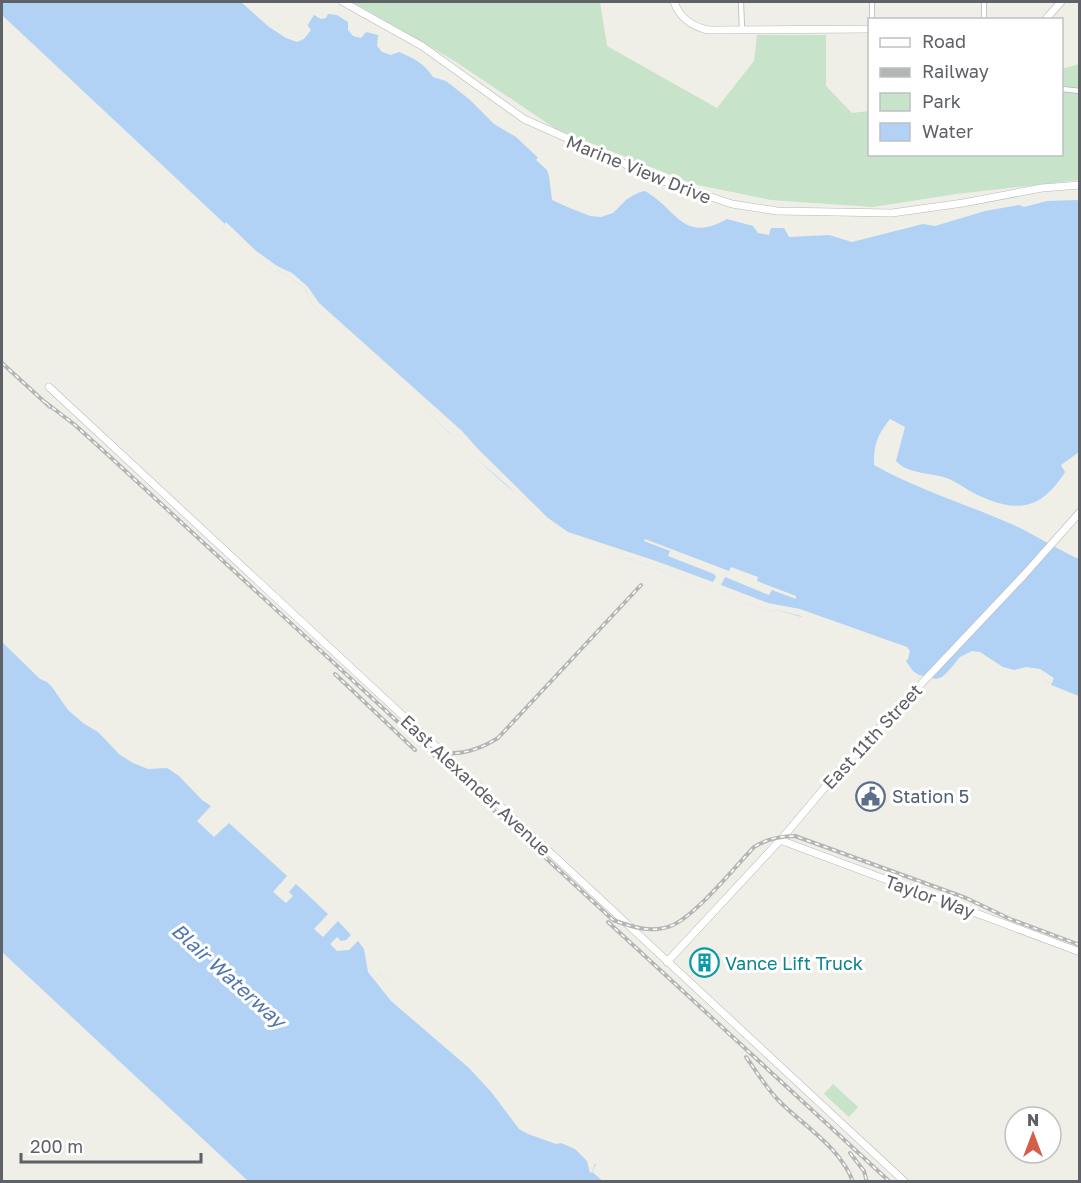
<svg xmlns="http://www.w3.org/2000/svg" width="1081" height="1183" viewBox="0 0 1081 1183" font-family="'Golos Text',sans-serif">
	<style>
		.green { fill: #c7e3c9 }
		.water { fill: #b1d2f5 }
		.pier { fill: #efeee7 }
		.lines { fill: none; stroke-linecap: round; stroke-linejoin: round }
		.street-casing { stroke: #b4b6ba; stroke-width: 6 }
		.secondary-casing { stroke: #b5b8bc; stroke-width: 8 }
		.street { stroke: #fff; stroke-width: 4.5 }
		.secondary { stroke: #fff; stroke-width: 7 }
		.rail-casing { stroke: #b4b5b5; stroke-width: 4 }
		.rail { stroke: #fff; stroke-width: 1.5; stroke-dasharray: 4.5; stroke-linecap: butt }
		.labels { text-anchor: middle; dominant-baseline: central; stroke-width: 6; stroke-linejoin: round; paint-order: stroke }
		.street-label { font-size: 18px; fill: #5e6165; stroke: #fff }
		.service-label { font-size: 18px; fill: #4e5e75; stroke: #fff; text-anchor: start }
		.culture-label { font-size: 18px; fill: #0d838f; stroke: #fff; text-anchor: start }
		.water-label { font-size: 20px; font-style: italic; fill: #5378ae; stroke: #fff }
	</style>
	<rect width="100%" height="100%" fill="#efeee7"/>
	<path class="green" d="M352,2H600L607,46L717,108L754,61L757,35H826V86L852,113L869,111L870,154H1062V69L1079,64V180L956,194L873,207L771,200L693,184L556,129L453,60Z
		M833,1084L858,1107L849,1117L824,1094Z"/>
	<path class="water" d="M2,2H255L263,11L293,32L304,31L314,15L321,19L326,18L328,14L337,15L348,22V30L353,36L361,38L366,32L378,35L377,46L382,52L391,55L399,52C413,58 424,63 433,77L446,81L469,99L494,124L516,137L550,169L560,201C571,205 586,214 598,214C614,214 627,194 645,191C678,210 683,244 727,219L753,226L758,233L769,235L771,228H784L789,237L829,235L852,242L923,224L935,226L985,211L1019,205L1024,207L1047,201L1077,200L1080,202L1079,452L1061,465L1065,472C1043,507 1020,514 982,497C970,492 960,484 949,479C933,472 908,475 896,461L905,427L890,419C877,436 874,443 874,465C920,491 970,505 1018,527C1039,537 1058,550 1079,559V696L1051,685V682L1046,683L1043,675L1009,673L983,658H968L958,662L942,677L936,679L919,675L913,671L900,653L805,618L777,610L772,612L628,558L626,559L603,551L554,528L489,470L311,303L305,288L278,270L275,272L223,228L225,224L2,15Z
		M2,630L74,705L145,762L169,761L365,937L373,967L521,1113L565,1141L596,1164L592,1172L603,1181H248L2,952Z"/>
	<path class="pier" d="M241,2H257L270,15L292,30L298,31L302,29L306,23L311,30L304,39L297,42L286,38L269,27Z
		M539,156L552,167L557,180L558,193L562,199L597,211L606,210L629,194L625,201L613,213L601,217L590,216L565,206L552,200L549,176L547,170L536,160Z
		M226,222L255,250L277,266L292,273L308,287L319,303L462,431L478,449L548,518L568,532L656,561L713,582L716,577L714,574L668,556L670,551L644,541L645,539L729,571L731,567L758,577L757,581L796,596V599L772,590L769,595L725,577L721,585L768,603L800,609L907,647L910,651L908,659L905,662L902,657L814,625L804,621L801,616L777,610L772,612L718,592L717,594L710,591V589L628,558L626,559L556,536L547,524L528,508L508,486L454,439L451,434L372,362L311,303L305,288L278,270L275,272L234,239L223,228Z
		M2,627L28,647L55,672L72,691L76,703L93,718L109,726L146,759H169L177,763L236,814L304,876L303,878L365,932L373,943L377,955V969L380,974L507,1092L523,1111L583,1149L593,1158L596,1161L592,1172L590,1173L587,1161L575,1149L561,1143L556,1144L528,1134L519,1129L492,1093L469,1068L391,1001L368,972L364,949L358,941L349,950L337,951L330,944L337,937L341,941L346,940L351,935L338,921L323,937L314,929L328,914L310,897L296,884L289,892L293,896L286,903L273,892L287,876L229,823L214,837L197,821L211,806L202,800L179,776L167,768L148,769L133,763L120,755L98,732L83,723L68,710L52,687L47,682L40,679L2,642Z
		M972,651L980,652L1003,667L1014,670L1026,667L1040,669L1054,678L1051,685V682L1046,683L1043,675L1027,677L1009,675L997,671L981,658L962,662L942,679L960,657Z"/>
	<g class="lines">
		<defs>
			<path id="street" d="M741,2L742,30
				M872,20V2
				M984,20V2
				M1062,89L1080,91"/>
			<path id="secondary" d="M343,2L422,46L524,119L663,181L732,204L777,211L892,213L963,203L1042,188L1080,185
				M674,2C680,18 691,26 708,30L870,29
				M1045,20L1061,2
				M49,387L905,1182
				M780,840L1080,952
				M667,962L784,836L837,773L1024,575L1080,512"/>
		</defs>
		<use href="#street" class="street-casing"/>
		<use href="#secondary" class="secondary-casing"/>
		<use href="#street" class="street"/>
		<use href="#secondary" class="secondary"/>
		<defs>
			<path id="rail" d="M2,363L50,407
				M45,402L75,425L107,454L613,920C632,927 653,934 673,925C697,914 735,867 754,847C767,839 779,836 795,836L966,898L1010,919L1080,945
				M335,674L415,750
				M429,748C453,759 477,751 498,738L641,585
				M608,922L890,1182
				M746,1057C757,1072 766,1088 780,1102C804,1126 841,1148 853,1182
				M850,1153L864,1171L867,1182"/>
		</defs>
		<use href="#rail" class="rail-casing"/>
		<use href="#rail" class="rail"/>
	</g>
	<defs>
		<symbol id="civic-ring" viewBox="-11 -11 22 22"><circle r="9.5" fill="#fff" stroke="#5c6f8a" stroke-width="1.5"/><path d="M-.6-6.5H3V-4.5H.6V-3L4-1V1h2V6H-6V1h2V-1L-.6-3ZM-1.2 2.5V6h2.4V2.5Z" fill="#5c6f8a"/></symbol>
		<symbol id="building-ring" viewBox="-11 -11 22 22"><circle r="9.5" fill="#fff" stroke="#0f9aa8" stroke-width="1.5"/><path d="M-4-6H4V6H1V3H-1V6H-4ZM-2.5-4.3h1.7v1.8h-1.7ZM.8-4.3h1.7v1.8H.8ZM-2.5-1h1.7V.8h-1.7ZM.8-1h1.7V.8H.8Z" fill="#0f9aa8"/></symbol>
	</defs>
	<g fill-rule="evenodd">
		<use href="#civic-ring" x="854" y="780" width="33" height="33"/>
		<use href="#building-ring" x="688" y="946" width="33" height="33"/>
	</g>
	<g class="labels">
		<g class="street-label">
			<text transform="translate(639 169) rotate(22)">Marine View Drive</text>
			<text transform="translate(872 736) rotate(-47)">East 11th Street</text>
			<text transform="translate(476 785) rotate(43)">East Alexander Avenue</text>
			<text transform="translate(930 896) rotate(20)">Taylor Way</text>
		</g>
		<g class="service-label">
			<text x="892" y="796">Station 5</text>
		</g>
		<g class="culture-label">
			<text x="725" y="963">Vance Lift Truck</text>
		</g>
		<g class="water-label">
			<text transform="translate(229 975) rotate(42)">Blair Waterway</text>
		</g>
	</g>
	<rect width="1081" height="1183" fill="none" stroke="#5e6165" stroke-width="6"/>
	<rect x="868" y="18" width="195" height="138" fill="#ffffff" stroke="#bfc0c1" stroke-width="1.5"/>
	<rect x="880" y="38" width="30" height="9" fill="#ffffff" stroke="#bfc0c1" stroke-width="1.5"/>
	<text x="922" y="48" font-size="18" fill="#5e6165">Road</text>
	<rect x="880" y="68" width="30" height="9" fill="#b4b5b5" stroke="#bfc0c1" stroke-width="1.5"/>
	<text x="922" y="78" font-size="18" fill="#5e6165">Railway</text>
	<rect x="880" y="93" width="30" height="18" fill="#c7e3c9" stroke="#bfc0c1" stroke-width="1.5"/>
	<text x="922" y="108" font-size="18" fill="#5e6165">Park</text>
	<rect x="880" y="123" width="30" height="18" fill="#b1d2f5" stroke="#bfc0c1" stroke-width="1.5"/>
	<text x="922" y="138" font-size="18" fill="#5e6165">Water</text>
	<g transform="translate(1033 1135)"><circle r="28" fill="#ffffff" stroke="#bfc0c1" stroke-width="1.5"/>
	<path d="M0-4.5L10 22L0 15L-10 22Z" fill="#d55e47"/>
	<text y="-9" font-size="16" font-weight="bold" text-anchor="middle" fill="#5e6165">N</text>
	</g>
	<path d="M21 1153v9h180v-9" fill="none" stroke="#5e6165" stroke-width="3"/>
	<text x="30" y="1153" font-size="18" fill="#5e6165" stroke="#ffffff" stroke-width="4.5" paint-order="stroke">200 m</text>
</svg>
